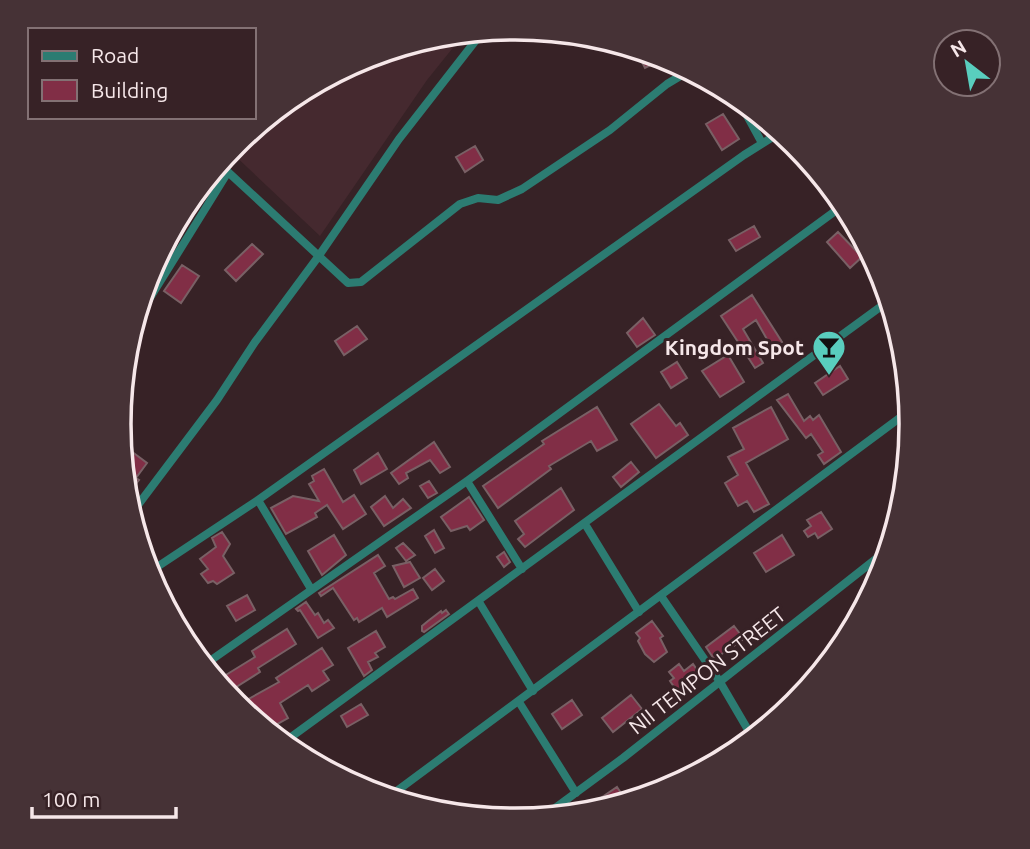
<svg xmlns="http://www.w3.org/2000/svg" width="1030" height="849" viewBox="0 0 1030 849" font-family="Ubuntu,sans-serif">
	<style>
		.built { fill: #45292f }
		.building { fill: #812e46; stroke: #796065; stroke-width: 2 }
		.lines { fill: none; stroke-linecap: round; stroke-linejoin: round }
		.minor { stroke: #2c7c72; stroke-width: 8 }
		.labels { text-anchor: middle; dominant-baseline: central; stroke-width: 6; stroke-linejoin: round; paint-order: stroke }
		.poi-label { font-size: 21px; font-weight: bold; fill: #f6e7e9; stroke: #372226; text-anchor: end }
		.street-label { font-size: 21px; fill: #f6e7e9; stroke: #372226 }
		.rim { fill: none; stroke: #f6e7e9; stroke-width: 3.5 }
	</style>
	<rect width="100%" height="100%" fill="#372226"/>
	<path class="built" d="M460,39L427,80L320,236L230,151L235,144L364,58Z"/>
	<path class="building" d="M648,54L665,58L645,68L640,58Z
		M723,114L739,139L722,150L706,124Z
		M475,146L483,160L465,172L456,157Z
		M754,226L760,237L736,251L729,240Z
		M838,232L862,257L850,268L827,242Z
		M252,244L263,254L236,281L225,270Z
		M182,265L199,276L181,303L164,291Z
		M752,295L782,342L772,348L756,320L743,329L763,363L755,368L721,316Z
		M643,318L655,335L637,347L627,333Z
		M357,326L367,339L344,355L335,341Z
		M728,355L744,382L720,397L702,371Z
		M677,362L687,378L671,388L661,372Z
		M840,366L848,379L823,395L815,383Z
		M788,394L804,421L810,416L813,420L819,415L841,452L824,464L818,455L823,452L811,434L806,438L777,400Z
		M659,404L676,426L680,423L688,435L656,458L631,424Z
		M597,407L617,440L597,451L591,441L549,466L551,469L498,508L483,486L544,444L542,441Z
		M771,407L788,439L746,463L769,504L754,512L747,501L738,506L725,483L738,475L728,457L744,449L733,428Z
		M434,442L450,467L440,473L430,460L406,473L408,478L399,484L391,473Z
		M123,445L147,463L136,478L139,480L131,490Z
		M378,453L387,469L361,484L354,470Z
		M631,462L639,472L621,487L613,477Z
		M324,469L343,502L354,495L366,514L343,529L327,505L315,513L317,517L286,534L271,508L293,496L319,501L309,484L314,481L312,476Z
		M429,481L437,493L428,498L420,486Z
		M561,488L574,510L525,547L518,539L524,534L515,521Z
		M385,496L393,508L403,499L411,508L384,526L371,507Z
		M469,497L484,520L470,530L467,526L451,531L441,517Z
		M821,512L832,529L818,538L815,533L808,537L804,531L811,526L807,520Z
		M434,530L444,548L435,553L425,536Z
		M222,532L230,544L223,556L234,573L217,584L213,581L208,583L201,574L208,569L200,559L216,547L212,538Z
		M334,535L346,555L322,575L308,551Z
		M782,535L794,555L766,572L754,553Z
		M403,543L415,555L406,561L396,548Z
		M504,552L510,562L504,567L497,557Z
		M378,555L385,566L374,573L389,599L393,597L395,599L413,589L418,598L387,617L382,608L359,622L357,618L354,620L333,588L321,596L319,593Z
		M410,562L420,578L404,587L393,566Z
		M435,569L444,581L432,590L423,578Z
		M247,595L255,610L236,621L227,606Z
		M306,602L315,615L318,613L324,623L328,620L334,628L318,638L300,610L298,611L296,609Z
		M446,610L449,614L424,632L422,631V626L428,621L441,611L442,613Z
		M652,621L663,636L660,638L667,652L654,662L645,654L638,641L640,638L636,633Z
		M734,626L744,639L714,659L706,647Z
		M287,629L296,644L258,668L260,672L230,691L221,678L255,657L252,651Z
		M376,631L385,647L375,653L378,657L368,662L372,670L364,676L348,648Z
		M322,648L333,665L323,671L329,680L312,691L308,685L280,703L288,718L270,728L236,706L279,682L276,678Z
		M679,664L684,671L693,664L700,674L677,691L670,681L674,678L669,672Z
		M631,695L642,709L613,732L602,718Z
		M572,700L582,715L562,729L552,714Z
		M361,704L368,715L347,727L341,716Z
		M617,787L625,799L589,806Z"/>
	<g class="lines">
		<path class="minor" d="M744,110L762,143
			M140,314L228,172L348,283L361,282L460,204L478,198L498,200L522,189L610,130L667,84L687,72
			M467,481L522,569
			M258,500L311,589
			M135,509L217,400L255,342L318,257L399,139L480,35
			M585,524L639,612
			M148,573L258,500L744,155L779,133
			M661,596L720,682L751,735
			M479,602L533,691
			M207,663L467,481L838,209
			M519,702L576,793
			M287,740L887,302
			M390,796L909,411
			M547,814L623,758L886,551"/>
	</g>
	<defs>
		<symbol id="bar-pin" viewBox="-11 -11 22 30"><path d="M0 17L-7.5 6A9.5 9.5 0 1 1 7.5 6Z" fill="#59cebe" stroke="#372226"/><path d="M-6-5H6L.8 .8V4.5H3.5V6h-7V4.5H-.8V.8Z" fill="#111"/></symbol>
	</defs>
	<g fill-rule="evenodd">
		<use href="#bar-pin" x="810" y="328" width="38" height="52"/>
	</g>
	<g class="labels">
		<g class="poi-label">
			<text x="804" y="347">Kingdom Spot</text>
		</g>
		<g class="street-label">
			<text transform="translate(707 670) rotate(-38)">NII TEMPON STREET</text>
		</g>
	</g>
	<path d="M0 0H1030V849H0ZM131 424a384 384 0 1 1 768 0a384 384 0 1 1-768 0Z" fill="#463236" fill-rule="evenodd"/>
	<path class="rim" d="M131 424a384 384 0 1 1 768 0a384 384 0 1 1-768 0Z"/>
	<rect x="28" y="28" width="228" height="91" fill="#372226" stroke="#837174" stroke-width="2"/>
	<rect x="42" y="51" width="35" height="10" fill="#2c7c72" stroke="#837174" stroke-width="2"/>
	<text x="91" y="63" font-size="21" fill="#f6e7e9">Road</text>
	<rect x="42" y="80" width="35" height="21" fill="#812e46" stroke="#837174" stroke-width="2"/>
	<text x="91" y="98" font-size="21" fill="#f6e7e9">Building</text>
	<g transform="translate(967 63) rotate(329)"><circle r="33" fill="#372226" stroke="#837174" stroke-width="2"/>
	<path d="M0-5L12 26L0 18L-12 26Z" fill="#59cebe"/>
	<text y="-10" font-size="19" font-weight="bold" text-anchor="middle" fill="#f6e7e9">N</text>
	</g>
	<path d="M32 807v10h144v-10" fill="none" stroke="#f6e7e9" stroke-width="3.5"/>
	<text x="42" y="807" font-size="21" fill="#f6e7e9" stroke="#372226" stroke-width="5" paint-order="stroke">100 m</text>
</svg>
